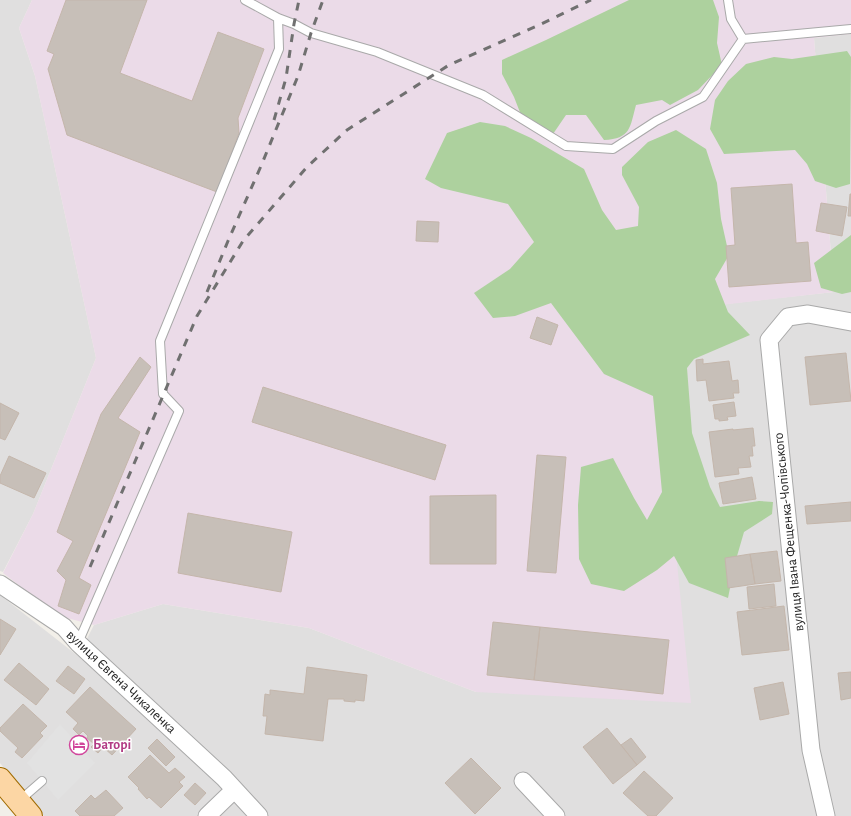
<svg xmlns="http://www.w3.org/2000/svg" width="851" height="816" viewBox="0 0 851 816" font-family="'Alegreya Sans',sans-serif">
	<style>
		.residential { fill: #e0dfdf }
		.industrial { fill: #ebdbe8 }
		.forest { fill: #add19e }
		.parking { fill: #e2e2e2 }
		.building { fill: #c7bfb8; stroke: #c4b6ab }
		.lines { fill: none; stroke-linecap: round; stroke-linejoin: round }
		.lane-casing { stroke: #a9a9a9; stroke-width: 10 }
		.street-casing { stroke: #a9a9a9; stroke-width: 19 }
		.primary-casing { stroke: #a06b00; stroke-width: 24 }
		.lane { stroke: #fff; stroke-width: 8 }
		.street { stroke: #fff; stroke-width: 17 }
		.primary { stroke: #fcd6a4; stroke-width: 22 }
		.rail { stroke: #707070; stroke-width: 3; stroke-dasharray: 8 8; stroke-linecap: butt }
		.labels { text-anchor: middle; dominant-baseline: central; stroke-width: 3; stroke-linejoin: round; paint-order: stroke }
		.street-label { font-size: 14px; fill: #222; stroke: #fff }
		.hotel-label { font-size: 14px; font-weight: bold; fill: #b23c85; stroke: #fff; text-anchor: start }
	</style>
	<rect width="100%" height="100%" fill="#f2efe9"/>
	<path class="residential" d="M0,0H32L19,28L35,76L96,358L33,514L3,572L0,571Z
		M851,34V816H44L0,763V595L78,656L94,625L163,604L309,628L476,692L651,312L834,292L814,38Z"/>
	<path class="industrial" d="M32,0H851V34L814,38L834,292L652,313L691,703L476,692L309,628L163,604L94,625L59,616L3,573L33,514L96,358L35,76L19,28Z"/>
	<path class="forest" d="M629,0H713L719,17L717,43L722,65L698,90L670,105L662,100L636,105C630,127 631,139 604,140L586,115H566L553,134L523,120L514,97L502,74V60L546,40Z
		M847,51L851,57L850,184L836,188L815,181L807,164L795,150L724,154L710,129L715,100L728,81L746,64L774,57L792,59Z
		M480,122L505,126L531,138L584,169L602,210L616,230L638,226L639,207L622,175V167L648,142L676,130L706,149L717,183L721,219L729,255L715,279L728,312L750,335L694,359L687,368L692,433L710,487L720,507L759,501L773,502L772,514L744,532L735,563L728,598L689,583L674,556L657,570L624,591L591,584L579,559L578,505L581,467L613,458L634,498L647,520L662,492L653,396L604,374L551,303L515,316L493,318L474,293L510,269L534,242L508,204L441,188L425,179L447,133Z
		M851,235V292L842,294L821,288L814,263Z"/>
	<path class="parking" d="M60,724L95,763L58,800L27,763Z"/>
	<path class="building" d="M66,0H147L120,73L192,101L218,32L264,49L238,118L239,133L217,192L67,135L48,69L54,54L47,51Z
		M792,184L796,243L808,242L811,281L729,287L726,246L735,245L731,188Z
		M850,194H851V216H848Z
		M821,203L847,207L842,236L816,231Z
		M417,221L439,222L438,242L416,241Z
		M537,317L558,325L551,345L530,338Z
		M846,353L851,401L810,405L805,357Z
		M140,357L151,367L118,418L140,432L79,578L91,585L79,614L58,606L66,580L57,571L73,541L57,532L101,414Z
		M703,359V364L729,361L732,381L738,380L739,393H733L734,398L709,401L706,380L697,381L696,360Z
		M263,387L446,445L435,480L252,422Z
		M734,402L736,416L727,417L728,420L719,421V419H715L713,405Z
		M0,403L19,413L5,440L0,438Z
		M753,428L755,446H752L753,456H749L751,467L738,468L739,474L715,477L709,432L733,429V430Z
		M537,455L566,457L556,573L527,571Z
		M9,456L46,473L34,498L0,483V476Z
		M752,477L756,499L723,504L719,483Z
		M496,495V564H430V496Z
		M851,502V521L807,524L805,506Z
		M188,513L292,532L281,592L178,573Z
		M777,551L781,581L755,584L750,554Z
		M750,554L755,584L728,588L725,558Z
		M774,584L776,606L749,609L747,587Z
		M784,606L789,650L742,655L737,612Z
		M0,619L16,629L0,655Z
		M493,622L540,627L534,680L487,675Z
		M540,627L669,640L663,694L534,680Z
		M19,663L49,689L36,705L4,680Z
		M68,666L85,679L74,694L56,681Z
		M307,667L367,675L364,701L355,700V702L344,701V699H328L323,741L265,734L267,716H263L265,694L270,695V690L304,694Z
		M851,672V698L841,700L838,673Z
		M783,682L789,714L760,720L754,688Z
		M90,687L136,729L112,755L103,747L98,753L91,747L94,744L87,738L88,736L83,731L79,735L73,729L78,723L66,712Z
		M23,704L47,726L40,733L43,736L22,758L15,752L18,748L0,731V728Z
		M607,728L637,765L613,784L583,747Z
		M631,738L646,757L637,765L621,745Z
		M157,739L175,757L166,766L148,748Z
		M150,755L169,773L175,768L185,777L179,782L183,786L161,808L149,797L147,799L138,789L139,788L128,777Z
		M471,758L501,788L475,814L445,783Z
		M644,771L673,798L656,816H648L623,793Z
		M195,783L206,793L195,805L184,795Z
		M106,790L123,808L114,816H80L75,811L91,795L95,799Z"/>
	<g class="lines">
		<defs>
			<path id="lane" d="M245,0L278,18L294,24L311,33L377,52L483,95L566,146L613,149L656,121L703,97L743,39
				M728,0L731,19L743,39L851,29
				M78,643L179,411L163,394L160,341L279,49L278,18
				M19,801L42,781"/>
			<path id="street" d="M0,584L64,627L78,643L224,778L259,816
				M523,781L556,816
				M207,816L234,790
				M826,816L811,750L769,340L788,317L808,314L851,322"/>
			<path id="primary" d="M0,779L31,816"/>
		</defs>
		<use href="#lane" class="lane-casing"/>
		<use href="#street" class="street-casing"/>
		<use href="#primary" class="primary-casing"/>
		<use href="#lane" class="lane"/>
		<use href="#street" class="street"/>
		<use href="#primary" class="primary"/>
		<path class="rail" d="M274,120L286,78L294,24L299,0
			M207,292L228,241L261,166L298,76L311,33L323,0
			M90,567L197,316L243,241L307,167L347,130L449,65L539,25L591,0"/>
	</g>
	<defs>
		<symbol id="hotel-ring" viewBox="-11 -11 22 22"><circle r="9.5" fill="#fff" stroke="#d1479c" stroke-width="1.5"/><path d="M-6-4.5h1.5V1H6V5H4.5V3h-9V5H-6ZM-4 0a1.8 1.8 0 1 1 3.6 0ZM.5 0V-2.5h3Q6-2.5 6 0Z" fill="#d1479c"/></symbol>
	</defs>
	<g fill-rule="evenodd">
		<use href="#hotel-ring" x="68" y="734" width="22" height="22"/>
	</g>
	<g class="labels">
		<g class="street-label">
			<text transform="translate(789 532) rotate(-96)">вулиця Івана Фещенка-Чопівського</text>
			<text transform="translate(121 682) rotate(43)">вулиця Євгена Чикаленка</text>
		</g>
		<g class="hotel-label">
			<text x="93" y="745">Баторі</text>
		</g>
	</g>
</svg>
